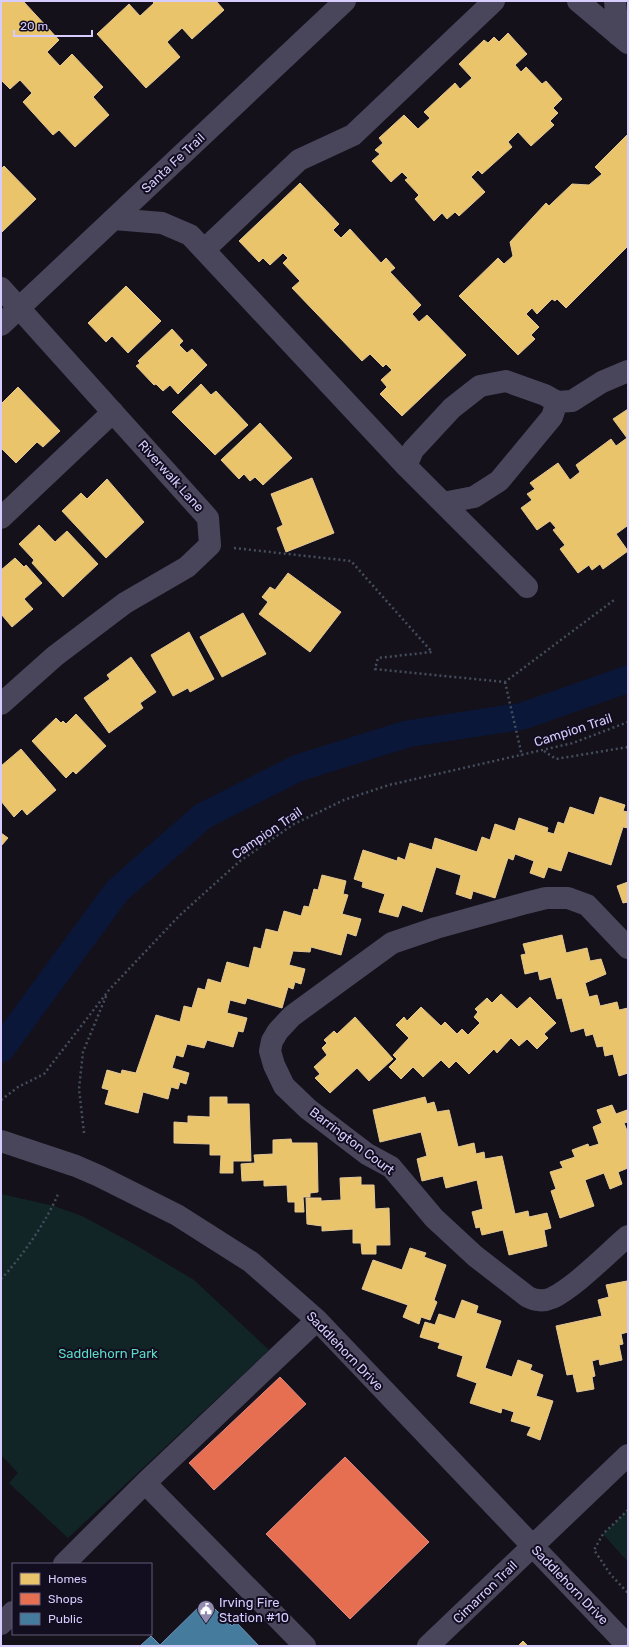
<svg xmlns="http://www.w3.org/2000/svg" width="629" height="1647" viewBox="0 0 629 1647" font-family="Rubik,sans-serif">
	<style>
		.green { fill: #112527 }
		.homes { fill: #e9c46a; stroke: #e3c796 }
		.shops { fill: #e76f51; stroke: #e28b85 }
		.public { fill: #457b9d; stroke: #7094ba }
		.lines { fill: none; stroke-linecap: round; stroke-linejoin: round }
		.canal { stroke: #0b1738; stroke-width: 27 }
		.path { stroke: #444e5c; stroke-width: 2.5; stroke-dasharray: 2 3; stroke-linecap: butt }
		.minor { stroke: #49465c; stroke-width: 22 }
		.labels { text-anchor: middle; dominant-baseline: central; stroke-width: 4; stroke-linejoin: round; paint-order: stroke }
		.street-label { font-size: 13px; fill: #d6cdfe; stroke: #120d1f }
		.park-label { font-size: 13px; fill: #5bdbc6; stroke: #120d1f }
		.poi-label { font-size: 13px; fill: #d6cdfe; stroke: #120d1f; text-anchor: start }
	</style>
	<rect width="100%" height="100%" fill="#14111b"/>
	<path class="green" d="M1,1194L54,1206L82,1216L132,1243L194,1280L269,1350L68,1538L9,1483L18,1473L1,1455Z
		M628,1510V1562L603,1534Z"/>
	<path class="homes" d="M1,1H23L59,40L47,52L60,66L72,54L103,87L93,97L109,115L75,147L59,130L53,135L23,102L32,93L20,80L10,89L1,80Z
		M152,1H216L224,10L192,39L182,28L167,42L180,57L146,88L97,34L129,4L140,16L154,3Z
		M508,33L527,54L515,65L521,72L526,67L542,84L546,81L562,99L553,108L558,113L550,121L554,125L531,146L518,132L508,142L512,147L482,174L478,170L471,177L485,192L459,216L455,212L447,219L442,213L434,221L415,199L419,195L405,180L408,178L402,172L391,182L372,161L380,154L375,150L383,143L379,138L404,115L418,129L430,118L424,112L455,83L460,89L472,78L459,64L484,40L488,43L494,37L499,42Z
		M628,134V246L566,308L557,299L555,301L552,299L537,314L532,308L526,314L539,327L531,335L535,339L518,355L459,296L498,258L504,264L513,256L510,242L546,203L549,206L572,184L589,185L602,174L595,167Z
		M4,166L36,199L2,232L1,231V169Z
		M300,183L339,224L333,230L341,238L350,229L381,263L386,258L395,268L390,272L421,305L412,314L419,322L427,315L466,355L402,416L380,394L387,387L381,380L392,370L386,364L383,367L370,354L362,361L292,288L300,281L283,263L288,258L283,253L270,265L263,258L259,262L239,241Z
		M126,286L161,321L128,353L112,336L106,342L88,323Z
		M172,329L183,341L179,345L187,353L192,349L207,365L178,394L170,385L163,391L156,384L154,385L136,366L140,363L138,361Z
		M201,384L211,395L216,391L248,425L215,455L172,412Z
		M18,387L60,431L43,447L37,442L16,463L1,448V404Z
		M628,409V527L627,526L616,534L628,551L603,569L600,564L592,570L589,565L578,573L560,549L565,545L553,530L556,528L550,521L537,530L521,508L532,500L527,494L535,489L530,483L558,463L570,480L580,472L576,465L611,439L616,446L627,438L613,419Z
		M260,423L292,458L263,485L255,477L250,481L244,474L239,479L221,460Z
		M312,478L334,533L286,552L277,528L283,525L271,494Z
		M107,479L144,522L106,558L62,511L81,493L87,499Z
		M39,525L55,542L67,531L98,564L63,597L32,563L34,560L19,544Z
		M15,558L24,567L26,565L42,583L24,599L33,609L12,627L1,614V570Z
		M288,573L341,612L310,652L259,614L268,602L262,597L270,587L275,590Z
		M243,613L266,654L222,677L200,637Z
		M189,632L214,679L190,692L188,688L173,696L151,655Z
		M131,657L156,692L140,703L143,708L109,733L84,698L110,679L107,675Z
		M76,714L106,746L76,774L73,771L66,778L32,741L56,718L61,723L63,721L66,724Z
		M21,749L56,790L27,815L22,809L14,817L1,801V766Z
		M600,797L625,805L623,811L628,812V828L623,827L611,865L568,851L561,871L548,867L544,878L530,873L534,861L515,854L513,860L508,858L495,898L473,891L471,899L456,894L461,875L436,867L422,912L402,905L398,917L379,912L385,894L362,887L363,882L354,879L363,850L397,861L398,857L405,860L410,843L432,850L435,838L477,852L482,837L490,840L495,824L515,831L519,818L548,828L547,832L554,834L558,822L564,824L570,807L594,815Z
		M1,833L8,838L1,846Z
		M322,875L346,881L343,894L348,895L342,914L361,919L356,936L347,933L341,955L311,947L310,952L293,951L289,965L305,969L301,984L295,982L293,989L288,987L282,1008L247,998L245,1004L230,1000L227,1013L247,1018L243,1032L238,1031L233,1047L207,1040L204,1048L187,1044L183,1057L176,1055L172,1068L189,1073L186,1084L180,1082L178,1089L171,1087L168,1099L143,1092L138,1113L105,1104L109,1090L102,1088L107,1070L121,1074L122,1070L136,1073L156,1015L180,1022L184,1006L192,1008L198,988L205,990L208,979L221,983L227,962L249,968L254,947L261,949L266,929L278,932L284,911L301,916L304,906L309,907L314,889L318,890Z
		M628,882V902L623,903L617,886Z
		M562,935L566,953L587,948L590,961L601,959L606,974L585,983L589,997L597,995L600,1006L617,1002L619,1010L628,1008V1073L619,1076L613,1054L605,1056L603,1046L597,1047L593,1034L586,1036L584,1028L571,1032L562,998L557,999L551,977L540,980L538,971L525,974L521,955L526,954L523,944Z
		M501,994L517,1009L530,997L556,1023L544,1034L548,1038L537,1049L527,1039L519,1046L511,1038L497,1053L494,1049L469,1074L456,1061L449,1068L441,1060L423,1077L413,1067L401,1079L389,1067L397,1059L393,1055L409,1038L396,1025L404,1017L407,1021L421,1007L441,1026L445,1022L457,1034L462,1029L468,1035L480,1023L474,1017L478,1012L475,1009L487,998L492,1003Z
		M355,1017L393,1059L369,1081L357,1068L330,1093L315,1078L320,1074L314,1067L327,1055L322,1048L327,1043L324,1040L334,1031L337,1034Z
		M210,1097H227V1104H249L251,1161H233V1173H220L221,1155H210V1144L174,1143V1122L188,1123V1116L210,1117Z
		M425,1097L427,1104L434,1102L437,1112L449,1110L458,1147L474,1143L476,1154L484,1152L485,1159L502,1156L515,1214L528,1211L529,1217L547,1213L551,1228L544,1230L547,1246L509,1255L503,1230L482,1235L480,1227L476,1228L472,1212L483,1209L477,1180L446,1188L443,1176L422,1181L417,1159L427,1156L421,1132L380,1142L373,1110Z
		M612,1105L616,1114L627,1110L628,1114V1122L624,1123L628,1133V1168L618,1172L622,1184L610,1189L604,1173L585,1180L594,1206L560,1218L551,1191L556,1189L550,1172L563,1168L560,1162L575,1157L572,1150L588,1144L589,1147L599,1144L593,1127L602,1123L597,1110Z
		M291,1139L292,1143H317L318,1192L310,1193V1197H303L304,1212H295V1202H288L287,1185L264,1186V1180L242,1181L241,1164L255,1163L254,1155L273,1154V1140Z
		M361,1177V1185H374L375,1209L389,1208L390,1245H376V1254H362L361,1243H353V1229L322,1231V1226L307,1224L306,1198H321V1201L341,1200L340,1178Z
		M410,1248L426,1253L424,1257L446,1265L434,1300L437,1302L430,1320L421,1317L419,1324L403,1317L408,1305L362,1289L373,1260L402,1270Z
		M627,1281L628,1332L621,1334L623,1344L619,1345L622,1360L600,1365L599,1359L592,1361L595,1376L592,1377L594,1389L577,1392L573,1374L567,1375L556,1326L602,1316L598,1300L609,1297L606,1285Z
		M462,1300L478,1306L476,1313L501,1321L485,1368L512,1377L518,1360L532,1365L530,1370L543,1375L536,1396L553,1401L540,1440L527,1435L531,1427L511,1421L514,1412L502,1408L501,1413L470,1403L477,1383L457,1376L463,1356L438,1348L440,1343L420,1337L425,1322L435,1325L439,1314L455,1319Z
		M523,1641L528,1646H518Z"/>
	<path class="shops" d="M280,1377L306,1404L214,1490L189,1463Z
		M345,1457L429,1542L350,1619L266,1534Z"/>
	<path class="public" d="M206,1600L232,1626L236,1622L259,1646H140L151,1636L160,1645Z"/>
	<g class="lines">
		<path class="canal" d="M1,1049L117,891L203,816L298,768L407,734L523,716L628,679"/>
		<path class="path" d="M234,548L351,561L432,652L378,658L375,669L505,682L614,600
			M505,682L522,756
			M544,751L556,759L628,747
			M1,1100L18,1087L44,1074L109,990L179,916L240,861L294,824L344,800L389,785L573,743L628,722
			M84,1133L79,1089L83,1052L107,994
			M1,1279C21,1258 47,1221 58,1194
			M628,1510L603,1534L594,1550L611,1575L628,1593"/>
		<path class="minor" d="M578,1L628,43
			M615,1L618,35
			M114,219L162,223L190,235L406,466L527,587
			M204,250L299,160L353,135L494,1
			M1,288L208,518L210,545L187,567L125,603L55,656L1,704
			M1,325L345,1
			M406,466L413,450L452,408L480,386L506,381L545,395L557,402
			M443,503L474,497L499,481L552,417L557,402L572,401L602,382L628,371
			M1,518L113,412
			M628,948L587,905L568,898H546L526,903L436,928L392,943L292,1016L278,1031L272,1041L270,1051L274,1065L284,1086L308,1109L367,1154L391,1167L434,1218L475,1256L528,1297C536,1301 543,1302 552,1298C575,1287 608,1253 628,1236
			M1,1141L76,1166L99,1176L177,1215L251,1262L317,1320L628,1646
			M145,1483L317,1320
			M64,1564L145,1483L305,1646
			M1,1624L13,1612
			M428,1646L628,1455"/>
	</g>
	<defs>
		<symbol id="civic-pin" viewBox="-11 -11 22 30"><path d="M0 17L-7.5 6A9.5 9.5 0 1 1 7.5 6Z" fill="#928baf" stroke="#120d1f"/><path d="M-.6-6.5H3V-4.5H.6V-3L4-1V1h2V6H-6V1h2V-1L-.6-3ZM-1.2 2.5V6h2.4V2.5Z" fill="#fff"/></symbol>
	</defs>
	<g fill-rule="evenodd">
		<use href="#civic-pin" x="196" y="1599" width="20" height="27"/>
	</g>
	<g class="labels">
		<g class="street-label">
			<text transform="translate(173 163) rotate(-43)">Santa Fe Trail</text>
			<text transform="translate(171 476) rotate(48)">Riverwalk Lane</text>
			<text transform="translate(573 730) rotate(-18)">Campion Trail</text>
			<text transform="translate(267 833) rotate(-34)">Campion Trail</text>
			<text transform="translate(352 1141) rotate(37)">Barrington Court</text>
			<text transform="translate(345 1351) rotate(46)">Saddlehorn Drive</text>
			<text transform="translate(570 1585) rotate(46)">Saddlehorn Drive</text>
			<text transform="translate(485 1592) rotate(-44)">Cimarron Trail</text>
		</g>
		<g class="park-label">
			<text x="108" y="1353">Saddlehorn Park</text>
		</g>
		<g class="poi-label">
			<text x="219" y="1602">Irving Fire<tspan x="219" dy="15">Station #10</tspan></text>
		</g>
	</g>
	<rect width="629" height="1647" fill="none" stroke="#d6cdfe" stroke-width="4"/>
	<rect x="12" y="1563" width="140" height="72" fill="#120d1f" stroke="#605a78"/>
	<rect x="20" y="1573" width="20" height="12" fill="#e9c46a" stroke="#605a78"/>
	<text x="48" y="1583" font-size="12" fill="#d6cdfe">Homes</text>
	<rect x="20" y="1593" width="20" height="12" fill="#e76f51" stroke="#605a78"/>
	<text x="48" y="1603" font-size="12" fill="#d6cdfe">Shops</text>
	<rect x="20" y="1613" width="20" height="12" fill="#457b9d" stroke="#605a78"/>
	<text x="48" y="1623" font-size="12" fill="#d6cdfe">Public</text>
	<path d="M14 30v6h78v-6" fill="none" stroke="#d6cdfe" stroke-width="2"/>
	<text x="20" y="30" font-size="12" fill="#d6cdfe" stroke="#120d1f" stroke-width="3" paint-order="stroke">20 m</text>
</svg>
